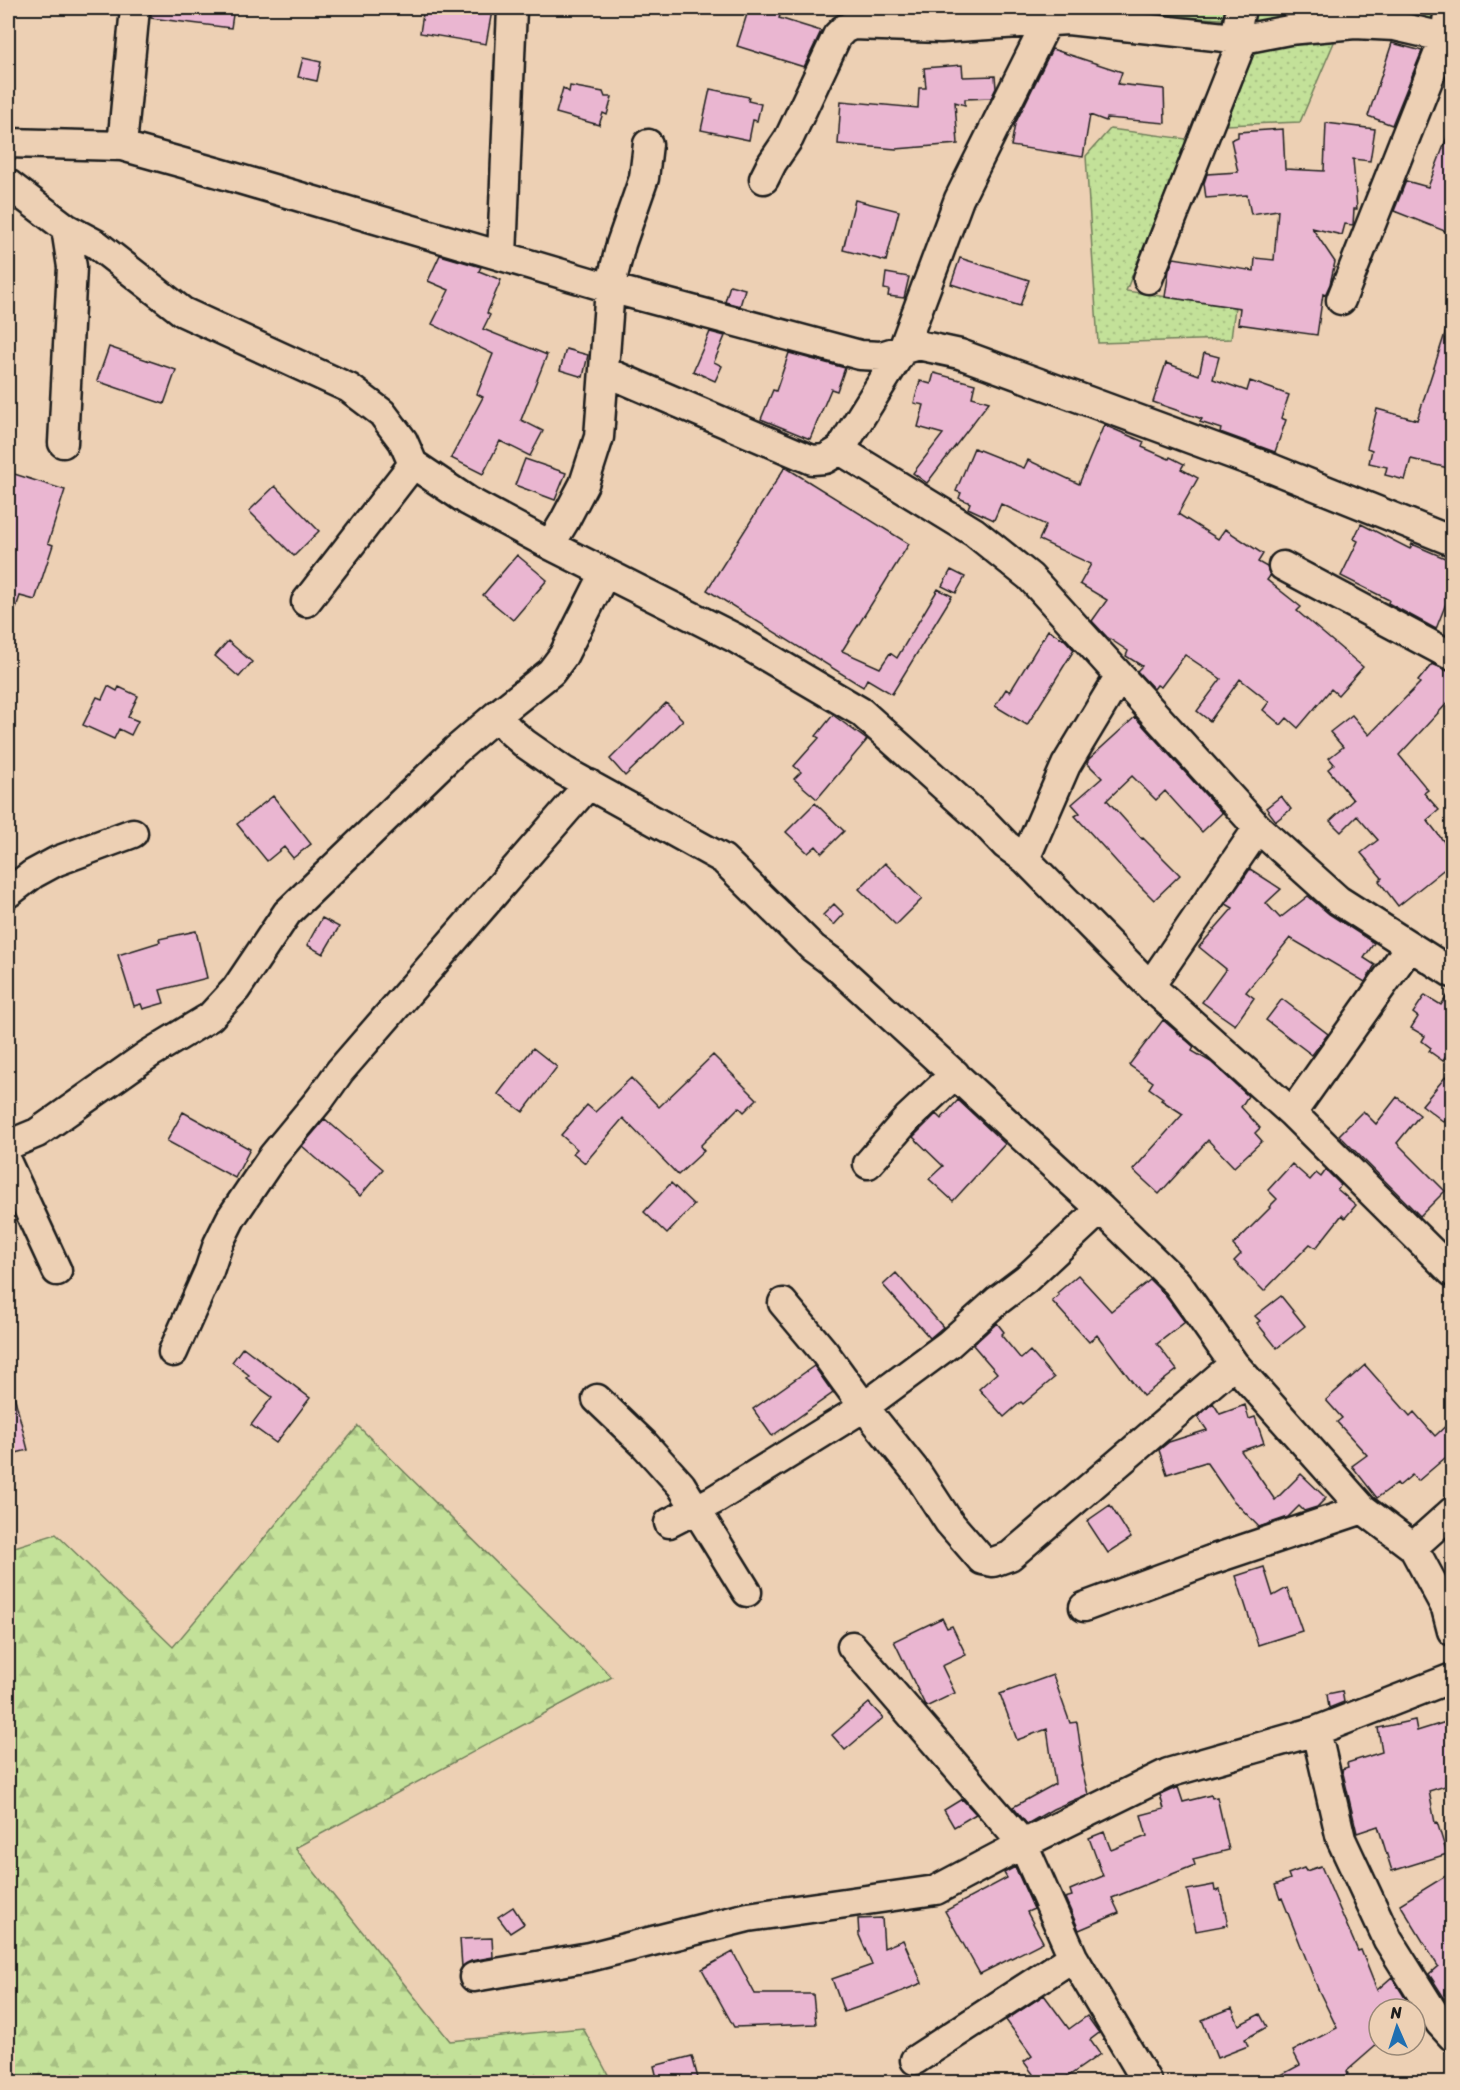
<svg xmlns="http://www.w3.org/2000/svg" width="1460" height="2090" viewBox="0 0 1460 2090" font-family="Sriracha,sans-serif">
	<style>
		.grass { fill: url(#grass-dots); stroke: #707e5a; stroke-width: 1.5 }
		.forest { fill: url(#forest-firs); stroke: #707e5a; stroke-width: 1.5 }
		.building { fill: #eab6d1; stroke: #1c1c1c; stroke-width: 1.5 }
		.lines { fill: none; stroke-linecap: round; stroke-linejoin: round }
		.minor-casing { stroke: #1c1c1c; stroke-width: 33 }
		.minor { stroke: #edd0b4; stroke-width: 28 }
	</style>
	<defs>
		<pattern id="grass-dots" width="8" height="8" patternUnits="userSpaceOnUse" patternTransform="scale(1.5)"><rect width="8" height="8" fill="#c3e199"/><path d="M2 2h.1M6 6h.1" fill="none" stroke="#a7c083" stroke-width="1.8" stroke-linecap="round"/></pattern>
		<pattern id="forest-firs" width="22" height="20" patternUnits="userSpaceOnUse" patternTransform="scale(1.5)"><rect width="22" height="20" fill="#c3e199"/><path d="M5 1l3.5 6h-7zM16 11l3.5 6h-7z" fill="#a7c083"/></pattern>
	</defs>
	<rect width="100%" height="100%" fill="#edd0b4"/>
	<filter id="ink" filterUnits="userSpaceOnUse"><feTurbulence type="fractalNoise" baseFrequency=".0167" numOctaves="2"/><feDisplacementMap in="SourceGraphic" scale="12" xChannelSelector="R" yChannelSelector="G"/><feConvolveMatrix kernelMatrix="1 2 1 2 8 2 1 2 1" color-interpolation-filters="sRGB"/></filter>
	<g filter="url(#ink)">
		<path class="grass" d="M1335,40L1300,122L1226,125L1256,48Z
			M1110,129L1187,139L1126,291L1235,307L1231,339L1098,343L1086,156Z"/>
		<path class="forest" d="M1133,8H1452V34L1342,13L1260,21L1163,16Z
			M358,1426L612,1677L295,1848L450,2041L583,2028L612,2082H8V1549L56,1534L173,1647Z"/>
		<path class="building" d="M151,8H234L231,28L151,18Z
			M424,8H472L492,11L486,44L420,33Z
			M757,8H764L781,13L779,18L821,31L804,67L737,46L748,11L755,13Z
			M1392,43L1422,51L1392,125L1368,116Z
			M1052,49L1122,72L1118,84L1164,89L1165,123L1107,118L1106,121L1090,115L1083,157L1011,146L1015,124Z
			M303,58L321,62L317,81L298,77Z
			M962,65L963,77L995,76L996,88L991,98L965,99V105L955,102L958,144L896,149L838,144L841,101L918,108L919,88H926L924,68Z
			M570,86L603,92L605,97H612L607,115L603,113L599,125L556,113L563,88L569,92Z
			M710,89L749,97L748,101L761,104L757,121L753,120L749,140L701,130Z
			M1326,123L1375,129L1370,161L1353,159L1357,209H1354L1353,225L1345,224L1342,235L1312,228L1335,262L1330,284L1325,295L1323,294L1317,335L1238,324L1240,308L1165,297L1169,270L1174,258L1254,271L1255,258L1274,260L1278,210L1251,214L1247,195L1206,198L1204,183L1207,174L1238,172L1231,140L1238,137V132L1283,129L1285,169L1324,171Z
			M1451,127H1452V234L1394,211L1406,181L1428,187Z
			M855,200L899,211L886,261L843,250Z
			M440,255L481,267L479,271L501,280L487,313L490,315L483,329L547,355L521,420L543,431L530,456L500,441L483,474L451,458L483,397L477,394L493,354L432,324L449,290L428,281Z
			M960,258L1029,280L1020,306L951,284Z
			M886,273L909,277L904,298L888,296L889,290L884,289Z
			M730,285L745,289L740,306L725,302Z
			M1449,321H1452V469L1411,459L1405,480L1385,475L1387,467L1369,463L1372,450L1367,448L1377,409L1417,420Z
			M710,332L725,336L714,362L722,366L715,381L693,371Z
			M109,347L176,370L164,404L97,381Z
			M566,349L588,355L583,377L560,370Z
			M789,353L845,368L837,391L831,389L810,439L761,419L773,390L776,391Z
			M1204,353L1219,357L1213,379L1247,391L1250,381L1289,395L1281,418L1286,420L1275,452L1220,432L1221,429L1200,422L1202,419L1153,402L1166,363L1199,375Z
			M934,373L975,384L972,397L989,402L927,483L913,473L943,434L918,427L924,405L914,403L920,381L931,384Z
			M1104,425L1144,442L1142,447L1169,459L1170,457L1184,464L1181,469L1198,478L1178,514L1218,539L1225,529L1263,554L1258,562L1267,567L1270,576L1267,580L1301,607L1297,611L1363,667L1338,695L1331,689L1298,728L1287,718L1281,725L1263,710L1269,702L1240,679L1210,721L1197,711L1221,679L1185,655L1161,687L1157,685L1154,689L1137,671L1142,666L1126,656L1128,651L1107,637L1092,621L1107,600L1080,584L1091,564L1039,540L1046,525L1001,504L994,520L968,508L970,503L959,498L961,493L956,491L974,448L1024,468L1028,460L1079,484Z
			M525,459L566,473L555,500L515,485Z
			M785,467L909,544L842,651L880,668L890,653L897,658L938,589L952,596L892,694L867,679L863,687L707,590Z
			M8,472L65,490L48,543L53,545L35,600L20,596L10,625H8Z
			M275,486L319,531L294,556L249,511Z
			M1361,524L1410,549L1412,544L1452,561V588L1436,629L1388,603L1389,600L1341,576L1358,541L1354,539Z
			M517,555L547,580L513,620L483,595Z
			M951,570L965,577L956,593L942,586Z
			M1048,630L1065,640L1074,650L1027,725L995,706L1006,689L1010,692Z
			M228,641L252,662L239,677L215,656Z
			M1432,664L1452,672V698L1399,755L1428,790L1424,793L1439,810L1427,820L1452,852V863L1398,906L1379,881L1382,878L1361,853L1378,840L1357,816L1341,832L1330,821L1353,800L1328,769L1334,764L1329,758L1343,747L1330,732L1352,715L1369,735L1420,683L1418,681Z
			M108,686L117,691L119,687L138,696L128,717L138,721L131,735L119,729L114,739L83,725L97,697L102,699Z
			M666,703L683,720L625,776L610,759Z
			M833,715L867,740L817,799L794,779L801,772L794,766L819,738L816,736Z
			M1135,717L1222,813L1202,832L1165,791L1156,800L1132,776L1107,800L1142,839L1143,838L1180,875L1154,900L1125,871L1075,816L1080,813L1072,804L1102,778L1087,763L1089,759Z
			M273,796L311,844L293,858L284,847L267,861L237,824Z
			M1281,796L1291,809L1276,821L1266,808Z
			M815,803L844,831L822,853L816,846L808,853L786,832Z
			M885,863L922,899L896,925L859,889Z
			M1250,869L1281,889L1266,903L1280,918L1308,896L1329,914L1374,943L1364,958L1375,965L1365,982L1290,938L1246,992L1254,998L1235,1025L1202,1002L1226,969L1199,947L1233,908L1226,904Z
			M834,904L844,914L834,925L823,915Z
			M322,918L339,927L323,954L307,945Z
			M196,931L207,978L160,990L164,1003L143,1009L141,1004L134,1006L118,955L160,942L159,939Z
			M1452,989V1047L1443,1061L1429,1051L1431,1048L1422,1041L1425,1036L1411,1028L1418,1017L1413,1013L1425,995L1441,1005Z
			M1282,999L1328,1034L1312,1055L1266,1020Z
			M1163,1020L1194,1047L1192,1051L1211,1062L1248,1096L1241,1107L1260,1128L1255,1133L1262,1141L1234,1167L1208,1140L1159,1194L1133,1170L1183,1114L1161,1100L1163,1098L1149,1088L1153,1082L1129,1065Z
			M533,1048L557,1067L523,1112L498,1094Z
			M713,1055L757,1099L744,1112L739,1107L700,1146L704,1151L678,1175L623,1118L585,1163L573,1153L577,1149L561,1135L587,1105L595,1112L631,1078L659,1107Z
			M1452,1069V1112L1444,1122L1422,1105Z
			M1397,1097L1420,1115L1397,1143L1445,1191L1420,1216L1339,1135L1363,1111L1376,1124Z
			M958,1100L1005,1144L953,1201L929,1179L943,1166L913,1137L936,1114L941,1119Z
			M183,1112L250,1149L235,1178L167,1141Z
			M325,1119L383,1169L360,1196L302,1146Z
			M1292,1164L1310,1180L1316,1173L1321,1177L1326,1170L1341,1185L1337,1189L1356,1205L1345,1218L1342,1215L1316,1248L1310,1244L1264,1291L1234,1261L1241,1254L1233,1245L1270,1208L1269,1207L1277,1199L1268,1190Z
			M671,1183L694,1205L667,1234L644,1212Z
			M896,1273L943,1327L930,1338L883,1285Z
			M1078,1275L1111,1311L1150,1280L1164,1294L1185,1322L1157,1344L1177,1370L1143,1396L1097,1335L1089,1342L1052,1301L1059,1295L1057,1293Z
			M1281,1296L1305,1326L1277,1348L1257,1323L1260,1321L1255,1316Z
			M997,1323L1004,1332L1001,1335L1021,1359L1030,1351L1054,1378L1023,1404L1021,1402L1004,1417L979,1389L997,1373L973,1345Z
			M243,1347L310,1398L276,1443L251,1425L272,1397L246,1378L249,1375L232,1362Z
			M1365,1365L1410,1416L1414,1412L1435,1436L1452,1420V1452L1418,1481L1412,1475L1399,1486L1397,1483L1377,1498L1352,1466L1367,1455L1337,1422L1342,1418L1326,1400Z
			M814,1366L833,1393L772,1436L753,1409Z
			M13,1391L28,1450L8,1455V1392Z
			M1213,1403L1220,1414L1245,1405L1249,1419L1255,1417L1264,1443L1241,1451L1275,1500L1301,1474L1326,1498L1317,1507L1304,1511L1299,1506L1288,1517L1259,1527L1231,1498L1206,1462L1167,1474L1159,1450L1169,1442L1207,1430L1198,1417Z
			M1110,1505L1131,1538L1108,1553L1087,1521Z
			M1264,1567L1273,1596L1287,1588L1302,1631L1258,1645L1236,1576Z
			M942,1618L947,1628L952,1626L966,1655L942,1666L955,1693L926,1707L894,1641Z
			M1053,1675L1070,1723L1077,1722L1083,1766H1081L1088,1794L1053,1809L1027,1824L1013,1807L1055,1784L1047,1729L1017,1740L1000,1694Z
			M1342,1691L1344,1702L1329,1708L1327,1694Z
			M869,1703L883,1718L845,1750L832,1735Z
			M1415,1720L1417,1731L1446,1722L1449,1729L1452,1728V1784L1429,1791L1435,1823L1437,1822L1447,1854L1392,1871L1378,1826L1357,1833L1342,1769L1348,1767L1347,1763L1382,1752L1378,1728Z
			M1178,1787L1183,1802L1211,1795L1212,1798L1217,1797L1229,1850L1193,1859L1195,1865L1112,1898L1119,1913L1079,1930L1065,1898L1072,1896L1070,1890L1103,1876L1089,1838L1104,1832L1111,1850L1147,1836L1141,1815L1164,1809L1160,1795Z
			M962,1799L976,1814L954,1827L944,1810Z
			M1321,1866L1358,1951L1361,1950L1377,1990L1392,1977L1412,2009H1379V2043L1347,2071L1348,2074L1333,2082H1268L1300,2065L1293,2051L1337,2028L1318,1989L1282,1898L1280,1899L1275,1885L1290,1879L1288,1874L1304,1868L1306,1871Z
			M1015,1867L1034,1909L1027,1912L1043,1942L980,1974L945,1911L1007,1878L1004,1873Z
			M1452,1872V2010L1429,1974L1438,1966L1400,1904Z
			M1214,1885L1215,1891L1220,1890L1228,1925L1196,1931L1187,1890Z
			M513,1907L524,1924L510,1933L498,1917Z
			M882,1918L884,1948L903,1940L922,1983L885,1998L844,2012L832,1979L872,1965L859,1935L858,1919Z
			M492,1938L493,1957L471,1961L462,1967L460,1939Z
			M733,1952L755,1994H813L816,2024L734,2027L702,1969Z
			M1044,1995L1069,2029L1087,2016L1099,2033L1090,2040L1100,2054L1060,2082H1039L1024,2062L1032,2056L1006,2020Z
			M1232,2008L1239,2025L1260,2014L1267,2027L1245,2039L1248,2046L1217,2058L1202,2020Z
			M692,2056L699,2082H658L654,2066Z"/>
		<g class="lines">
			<defs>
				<path id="minor" d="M1235,38L1241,8
					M8,143L122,146L219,173L610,288L860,355L881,356L918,345L960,354L1273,469L1452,541
					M122,146L135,8
					M764,179L772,163L789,138L837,36L844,29L853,25L941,28L1068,20L1243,39L1289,30L1355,24L1395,26L1452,39
					M8,184L66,228L96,244L183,312L349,388L382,413L403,441L413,464L468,501L550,545L735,638L861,712L985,823L1006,845L1025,859L1150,986L1292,1113L1452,1272
					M502,256L512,8
					M1148,279L1243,39
					M1341,300L1445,37L1449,8
					M604,371L812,460L825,459L840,450L903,349L959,199L1054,8
					M63,443L72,267L66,228
					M840,450L974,532L1030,577L1258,828L1338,900L1452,973
					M550,545L564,522L584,484L599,437L610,288L621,244L644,178L648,144
					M1283,566L1452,656
					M306,602L413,464
					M497,715L508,729L524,743L564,771L723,859L813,948L832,962L1101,1209L1177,1283L1234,1364L1363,1509L1413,1547L1446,1608L1452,1631
					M1025,859L1066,765L1119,677
					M8,893L33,874L57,861L133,833
					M1150,986L1258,828
					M1292,1113L1410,946
					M8,1145L37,1133L149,1054L210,1017L236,989L287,913L456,750L497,715L551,672L563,656L605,573
					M868,1164L908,1118L955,1074
					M8,1165L57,1271
					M783,1303L824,1352L864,1407L917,1473L949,1522L982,1560L993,1562L1010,1556L1234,1364
					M173,1352L209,1271L218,1244L231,1218L273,1156L320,1099L340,1071L589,784
					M597,1399L644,1444L681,1485L747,1592
					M669,1523L714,1500L864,1407L949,1344L997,1301L1026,1279L1101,1209
					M1413,1547L1452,1512
					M1084,1607L1211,1560L1363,1509
					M852,1646L1023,1844L1073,1957L1147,2082
					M1316,1731L1341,1839L1388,1940L1440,2023L1452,2036
					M474,1977L589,1957L748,1917L936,1890L1023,1844L1168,1773L1316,1731L1452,1678
					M915,2060L1073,1957"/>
			</defs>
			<use href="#minor" class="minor-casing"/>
			<use href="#minor" class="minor"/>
		</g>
	</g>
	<rect width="1460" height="2090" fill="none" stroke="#edd0b4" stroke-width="30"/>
	<rect x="15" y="15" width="1430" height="2060" fill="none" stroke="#1c1c1c" stroke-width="2" filter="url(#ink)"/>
	<g transform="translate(1397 2027) rotate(357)"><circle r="28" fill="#edd0b4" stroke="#998877" stroke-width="1.5"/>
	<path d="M0-4.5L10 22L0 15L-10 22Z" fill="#1f6fb2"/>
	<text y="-9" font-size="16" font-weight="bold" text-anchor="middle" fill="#1c1c1c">N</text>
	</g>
</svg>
